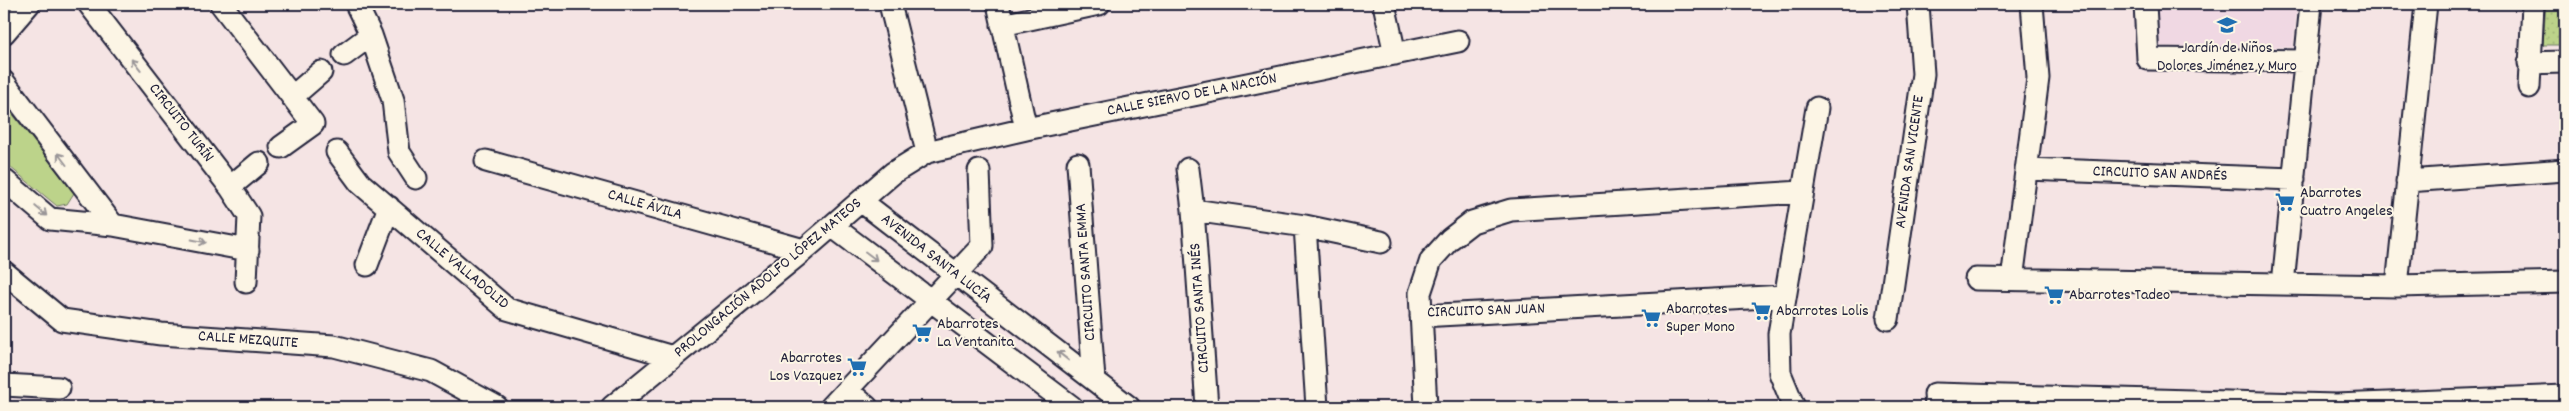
<svg xmlns="http://www.w3.org/2000/svg" width="2569" height="411" viewBox="0 0 2569 411" font-family="Dekko,sans-serif">
	<style>
		.built { fill: #f0d8e3 }
		.green { fill: #bcd38a; stroke: #6f7a62 }
		.park { fill: url(#park-dots); stroke: #6f7a62 }
		.lines { fill: none; stroke-linecap: round; stroke-linejoin: round }
		.minor-casing { stroke: #22223b; stroke-width: 25 }
		.minor { stroke: #fcf5e5; stroke-width: 21 }
		.oneway { stroke: #9a9698 }
		.labels { text-anchor: middle; dominant-baseline: central; stroke-width: 4; stroke-linejoin: round; paint-order: stroke }
		.poi-label { font-size: 16px; fill: #22223b; stroke: #fcf5e5; text-anchor: start }
		.street-label { font-size: 16px; fill: #22223b; stroke: #fcf5e5 }
	</style>
	<defs>
		<pattern id="park-dots" width="8" height="8" patternUnits="userSpaceOnUse" patternTransform="scale(1.25)"><rect width="8" height="8" fill="#bcd38a"/><path d="M2 2h.1M6 6h.1" fill="none" stroke="#a1b578" stroke-width="1.8" stroke-linecap="round"/></pattern>
	</defs>
	<rect width="100%" height="100%" fill="#f5e4e4"/>
	<filter id="ink" filterUnits="userSpaceOnUse"><feTurbulence type="fractalNoise" baseFrequency=".02" numOctaves="2"/><feDisplacementMap in="SourceGraphic" scale="10" xChannelSelector="R" yChannelSelector="G"/><feConvolveMatrix kernelMatrix="1 2 1 2 8 2 1 2 1" color-interpolation-filters="sRGB"/></filter>
	<g filter="url(#ink)">
		<path class="built" d="M2157,4H2297L2293,47L2160,46Z"/>
		<path class="green" d="M4,103L74,193L67,204L57,206L4,162Z"/>
		<path class="park" d="M2546,4H2565V45H2543Z"/>
		<g class="lines">
			<defs>
				<path id="minor" d="M89,4L230,187L249,216L246,282
					M221,4L313,124L281,147
					M356,4L371,35L393,100L399,152L416,178
					M890,4L927,152
					M998,4L1026,129
					M1384,4L1395,54
					M2145,4L2148,59L2306,61
					M2426,4L2397,286L2565,282
					M1002,25L1099,4
					M4,33L29,4
					M344,55L371,35
					M2529,63L2565,62
					M4,82L113,225
					M2529,87L2533,4
					M292,97L321,72
					M337,152L360,183L507,309L673,357
					M486,161L804,250
					M1078,164L1094,380
					M1188,169L1193,210L1207,407
					M2026,169L2294,179
					M4,180L50,219L113,225L248,250
					M2407,181L2565,170
					M230,187L259,163
					M861,201L1129,407
					M1193,210L1305,226L1381,242
					M832,226L1072,407
					M1305,226L1317,407
					M367,265L389,207
					M4,272L62,320L161,334L334,346L431,371L497,407
					M1976,279L2397,286
					M2012,280L2038,78L2032,4
					M2283,284L2311,4
					M1421,316L1785,296
					M1888,319L1923,74L1918,4
					M4,385L59,388
					M847,390L867,407
					M612,407L804,250L893,173L927,152L1026,129L1458,41
					M831,407L982,246L979,171
					M1426,407L1420,293L1431,260L1450,239L1472,222L1511,210L1802,192
					M1794,407L1780,373L1779,334L1817,108
					M1936,407L1935,394L2336,405L2565,396"/>
			</defs>
			<use href="#minor" class="minor-casing"/>
			<use href="#minor" class="minor"/>
		</g>
		<defs><path id="oneway-shaft" d="M-6 0H5M1.5-3L5.5 0L1.5 3" fill="none" stroke-width="1.6" stroke-linecap="round" stroke-linejoin="round" transform="scale(1.25)"/></defs>
		<g class="oneway">
			<use href="#oneway-shaft" transform="translate(136 65) rotate(-128)"/>
			<use href="#oneway-shaft" transform="translate(62 159) rotate(-127)"/>
			<use href="#oneway-shaft" transform="translate(41 211) rotate(40)"/>
			<use href="#oneway-shaft" transform="translate(199 241) rotate(11)"/>
			<use href="#oneway-shaft" transform="translate(871 256) rotate(37)"/>
			<use href="#oneway-shaft" transform="translate(1063 356) rotate(-142)"/>
		</g>
	</g>
	<defs>
		<symbol id="school-bare" viewBox="-9 -9 18 18"><path d="M0-5L7-2L0 1L-7-2ZM-4 1L0 2.5L4 1V4Q0 6-4 4Z" fill="#1f6fb2" stroke="#fcf5e5" stroke-width="2.5" paint-order="stroke"/></symbol>
		<symbol id="supermarket-bare" viewBox="-9 -9 18 18"><path d="M-6-5.5h2.5l.6 2H6L4.5 2H-2.5L-4.4-4H-6ZM-1.5 3.2a1.3 1.3 0 1 0 .1 0ZM3 3.2a1.3 1.3 0 1 0 .1 0Z" fill="#1f6fb2" stroke="#fcf5e5" stroke-width="2.5" paint-order="stroke"/></symbol>
	</defs>
	<g fill-rule="evenodd">
		<use href="#school-bare" x="2213" y="11" width="28" height="28"/>
		<use href="#supermarket-bare" x="2271" y="188" width="28" height="28"/>
		<use href="#supermarket-bare" x="2040" y="281" width="28" height="28"/>
		<use href="#supermarket-bare" x="1747" y="297" width="28" height="28"/>
		<use href="#supermarket-bare" x="1637" y="304" width="28" height="28"/>
		<use href="#supermarket-bare" x="908" y="319" width="28" height="28"/>
		<use href="#supermarket-bare" x="843" y="353" width="28" height="28"/>
	</g>
	<g class="labels">
		<g class="poi-label">
			<text x="2227" y="48" text-anchor="middle">Jardín de Niños<tspan x="2227" dy="18">Dolores Jiménez y Muro</tspan></text>
			<text x="2300" y="193">Abarrotes<tspan x="2300" dy="18">Cuatro Angeles</tspan></text>
			<text x="2069" y="295">Abarrotes Tadeo</text>
			<text x="1666" y="309">Abarrotes<tspan x="1666" dy="18">Super Mono</tspan></text>
			<text x="1776" y="311">Abarrotes Lolis</text>
			<text x="937" y="324">Abarrotes<tspan x="937" dy="18">La Ventanita</tspan></text>
			<text x="842" y="358" text-anchor="end">Abarrotes<tspan x="842" dy="18">Los Vazquez</tspan></text>
		</g>
		<g class="street-label">
			<text transform="translate(1192 95) rotate(-11)">CALLE SIERVO DE LA NACIÓN</text>
			<text transform="translate(181 123) rotate(52)">CIRCUITO TURÍN</text>
			<text transform="translate(1910 162) rotate(-82)">AVENIDA SAN VICENTE</text>
			<text transform="translate(2160 174) rotate(2)">CIRCUITO SAN ANDRÉS</text>
			<text transform="translate(645 205) rotate(16)">CALLE ÁVILA</text>
			<text transform="translate(936 259) rotate(38)">AVENIDA SANTA LUCÍA</text>
			<text transform="translate(462 269) rotate(40)">CALLE VALLADOLID</text>
			<text transform="translate(1086 272) rotate(-94)">CIRCUITO SANTA EMMA</text>
			<text transform="translate(768 278) rotate(-40)">PROLONGACIÓN ADOLFO LÓPEZ MATEOS</text>
			<text transform="translate(1200 308) rotate(-94)">CIRCUITO SANTA INÉS</text>
			<text transform="translate(1486 311) rotate(-2)">CIRCUITO SAN JUAN</text>
			<text transform="translate(248 340) rotate(4)">CALLE MEZQUITE</text>
		</g>
	</g>
	<rect width="2569" height="411" fill="none" stroke="#fcf5e5" stroke-width="20"/>
	<rect x="10" y="10" width="2549" height="391" fill="none" stroke="#22223b" stroke-width="2" filter="url(#ink)"/>
</svg>
